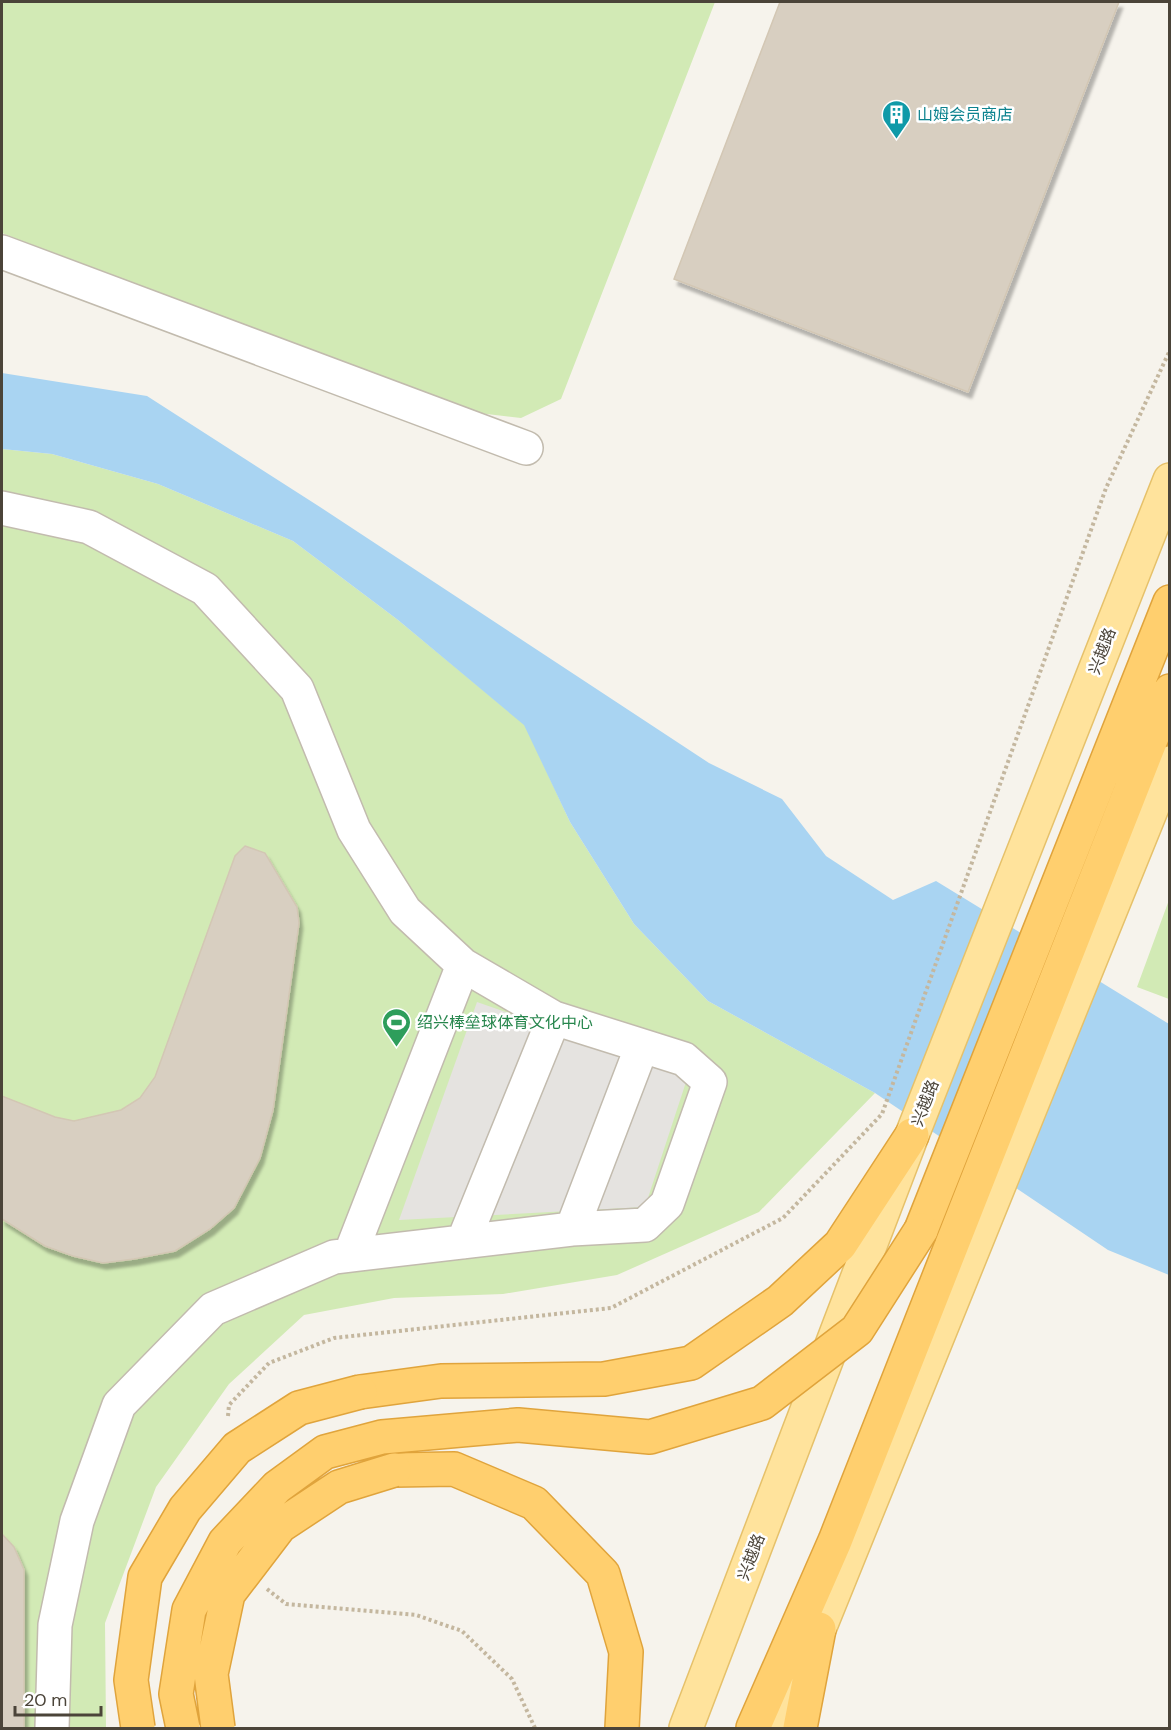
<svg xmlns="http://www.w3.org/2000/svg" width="1171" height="1730" viewBox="0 0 1171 1730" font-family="'DM Sans','Noto Sans SC',sans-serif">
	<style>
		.green { fill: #d2eab5 }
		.parking { fill: #e5e3e0 }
		.water { fill: #a9d4f2 }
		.building { fill: #d8cfc1; stroke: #d3c7b4; stroke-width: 1.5; filter: url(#shadow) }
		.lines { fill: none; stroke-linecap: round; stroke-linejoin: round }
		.minor-casing { stroke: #c2bbae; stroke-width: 36 }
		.major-casing { stroke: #e6c16a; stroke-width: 36 }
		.highway-casing { stroke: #e0a43c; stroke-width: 36 }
		.path { stroke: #c4b79f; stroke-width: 4; stroke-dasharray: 3 3; stroke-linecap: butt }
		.minor { stroke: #fff; stroke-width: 33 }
		.major { stroke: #ffe39c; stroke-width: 33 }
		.highway { stroke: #ffcf6e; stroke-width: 33 }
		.highway-bridge-casing { stroke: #e0a43c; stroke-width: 36; stroke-linecap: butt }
		.highway-bridge { stroke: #ffcf6e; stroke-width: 33 }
		.labels { text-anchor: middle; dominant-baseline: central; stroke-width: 5; stroke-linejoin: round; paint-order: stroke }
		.culture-label { font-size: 16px; fill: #0d838f; stroke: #fff; text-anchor: start }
		.street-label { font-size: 16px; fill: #4b4439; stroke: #fff }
		.leisure-label { font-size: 16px; fill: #27864d; stroke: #fff; text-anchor: start }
	</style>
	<defs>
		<filter id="shadow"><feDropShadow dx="3.5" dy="6" stdDeviation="1.5" flood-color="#0004"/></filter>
	</defs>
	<rect width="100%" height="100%" fill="#f6f3ec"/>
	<path class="green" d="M2,2H715L561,399L521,418L453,410L2,233Z
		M2,449L52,454L158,484L293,541L398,620L525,725L570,822L634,924L708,1001L875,1093L759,1212L617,1275L503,1294L394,1298L304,1315L229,1384L156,1487L105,1623L106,1728H2Z
		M1169,900V999L1137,987Z"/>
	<path class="parking" d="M477,1002L688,1076L645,1207L399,1220Z"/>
	<path class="water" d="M2,373L147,396L320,507L709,763L782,799L826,856L893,900L936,881L1169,1024V1275L1108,1250L875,1093L708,1001L634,924L570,822L524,725L398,620L293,541L158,484L52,454L2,449Z"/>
	<path class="building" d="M780,2H1119L968,392L674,279Z
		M245,846L265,853L297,907L299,923L273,1110L260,1158L234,1208L210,1229L175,1251L134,1259L103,1263L73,1256L45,1246L2,1219V1096L55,1117L74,1121L121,1110L140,1098L155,1077L235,856Z
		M2,1534L14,1547L24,1570V1728H2Z"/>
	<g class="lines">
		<defs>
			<path id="minor" d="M2,252L526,448
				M2,508L89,527L205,589L297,689L354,830L405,911L463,965L554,1018L684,1059L710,1082L667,1204L645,1225L572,1229L334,1257L213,1309L119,1405L77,1521L55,1625L52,1728
				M572,1229L642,1046
				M463,1242L554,1018
				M350,1255L463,965"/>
			<path id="major" d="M686,1728L912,1135L1170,480
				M770,1728L819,1629L1170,763"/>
			<path id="highway" d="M921,1230L1170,602
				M360,1392L441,1381L604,1379L691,1363L780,1301L840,1245L912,1135
				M394,1470L454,1469L534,1503L603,1574L626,1652L622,1728
				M753,1728L835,1541L1170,691
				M800,1728L819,1629"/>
		</defs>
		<use href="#minor" class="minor-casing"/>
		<use href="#major" class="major-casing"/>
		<use href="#highway" class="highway-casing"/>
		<path class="path" d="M228,1416L229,1405L269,1363L334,1338L611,1308L783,1218L882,1114L1106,488L1170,350
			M267,1589L286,1604L416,1615L462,1631L512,1679L535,1728"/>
		<use href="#minor" class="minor"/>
		<use href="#major" class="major"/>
		<use href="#highway" class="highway"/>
		<defs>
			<path id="highway-bridge" d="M138,1728L131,1680L145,1577L185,1509L237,1448L299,1408L360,1392
				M183,1728L176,1694L189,1610L225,1542L277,1487L325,1452L382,1437L518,1425L650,1437L762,1403L857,1330L921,1230
				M218,1728L211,1674L228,1594L280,1526L339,1487L394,1470"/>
		</defs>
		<use href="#highway-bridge" class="highway-bridge-casing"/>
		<use href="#highway-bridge" class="highway-bridge"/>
	</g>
	<defs>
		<symbol id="building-pin" viewBox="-11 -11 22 30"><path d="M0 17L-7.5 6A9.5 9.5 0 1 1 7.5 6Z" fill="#0f9aa8" stroke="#fff"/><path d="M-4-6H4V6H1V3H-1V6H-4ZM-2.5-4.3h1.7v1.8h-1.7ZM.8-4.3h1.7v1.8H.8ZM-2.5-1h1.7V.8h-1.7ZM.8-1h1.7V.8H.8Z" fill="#fff"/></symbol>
		<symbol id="stadium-pin" viewBox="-11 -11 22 30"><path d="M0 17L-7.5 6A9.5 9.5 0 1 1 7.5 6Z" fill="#2e9e5b" stroke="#fff"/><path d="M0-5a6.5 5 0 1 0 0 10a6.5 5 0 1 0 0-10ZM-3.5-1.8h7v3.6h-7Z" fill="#fff"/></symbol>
	</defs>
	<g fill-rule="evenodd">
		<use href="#building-pin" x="880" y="98" width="33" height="45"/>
		<use href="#stadium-pin" x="380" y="1006" width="33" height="45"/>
	</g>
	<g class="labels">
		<g class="culture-label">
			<text x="917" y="114">山姆会员商店</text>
		</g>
		<g class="street-label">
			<text transform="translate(1102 651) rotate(-69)">兴越路</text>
			<text transform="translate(925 1103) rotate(-69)">兴越路</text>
			<text transform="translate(751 1557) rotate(-69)">兴越路</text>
		</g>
		<g class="leisure-label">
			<text x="417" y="1022">绍兴棒垒球体育文化中心</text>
		</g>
	</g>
	<rect width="1171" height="1730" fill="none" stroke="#4b4439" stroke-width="6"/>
	<path d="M15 1706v9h86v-9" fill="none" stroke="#4b4439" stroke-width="3"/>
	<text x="24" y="1706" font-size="18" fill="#4b4439" stroke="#ffffff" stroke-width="4.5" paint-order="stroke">20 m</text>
</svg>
